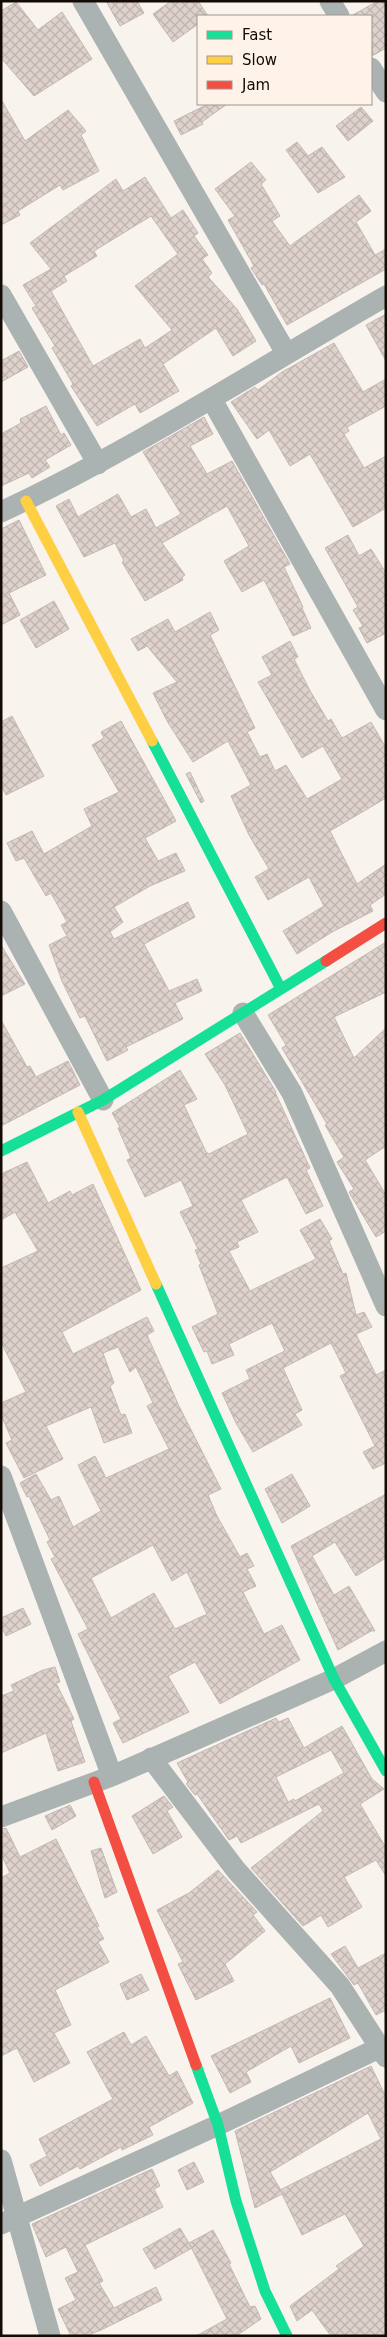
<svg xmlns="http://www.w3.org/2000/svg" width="387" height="2337" viewBox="0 0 387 2337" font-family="'DejaVu Sans',sans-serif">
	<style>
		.building { fill: url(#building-cross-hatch); stroke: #c2b9b5; fill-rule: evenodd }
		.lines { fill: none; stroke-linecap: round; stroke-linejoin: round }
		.street { stroke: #abb2b2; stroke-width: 21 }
		.fast { stroke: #16e098; stroke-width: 11 }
		.slow { stroke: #ffcf43; stroke-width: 11 }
		.jam { stroke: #f24e42; stroke-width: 11 }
	</style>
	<defs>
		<pattern id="building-cross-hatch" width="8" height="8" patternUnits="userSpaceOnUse" patternTransform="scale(1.25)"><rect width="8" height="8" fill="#dfd2cc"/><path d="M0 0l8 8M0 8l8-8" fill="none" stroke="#beb3ae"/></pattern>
	</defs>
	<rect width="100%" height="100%" fill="#f9f3ee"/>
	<path class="building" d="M106,1H137L144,13L120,26Z
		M171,1H198L208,16H198V24L173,42L153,14Z
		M378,1H386V48L372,56L371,16H351Z
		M16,2L38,30L62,12L92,59L34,96L1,58V11Z
		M1,99L25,141L68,110L86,131L81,135L99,171L63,190L60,185L18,211L20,215L1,225Z
		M208,104H227L202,122L203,124L181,135L174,121Z
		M361,107L373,121L348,141L336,126Z
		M297,142L308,156L322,147L345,177L318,193L286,150Z
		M251,162L266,180L261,184L280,216L272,221L290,246L359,195L371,211L356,222L375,255L386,249V269L287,325L264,284L262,285L251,268L254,266L228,220L235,216L215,189Z
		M145,177L171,218L183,210L198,233L194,236L208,255L202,259L212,273L208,277L237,309L256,341L233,356L216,328L163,364L179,391L140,413L135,404L97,426L71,386L73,384L52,348L55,346L32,308L36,306L23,285L51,269L30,243L116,179L123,191ZM151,216L178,254L135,286L172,330L145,348L140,339L93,366L51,291L67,281L64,276L97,256L94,251Z
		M386,314V361L366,325Z
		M334,343L363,392L386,379V406L347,427L349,431L344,434L364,468L386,456V508L353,527L310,454L290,466L269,430L257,439L231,402L255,387L258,390L282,372Z
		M19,351L28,367L1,382V361Z
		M46,406L61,435L64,433L71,445L45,460L50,467L32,478L29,473L1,486V434L21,423L20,419Z
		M204,417L213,434L190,446L207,474L232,461L290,564L284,567L303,607L302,608L311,628L293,636L264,580L242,592L224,561L249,546L227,506L162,543L185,575L182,577L183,580L145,601L122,562L124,561L115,543L84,557L56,506L69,499L78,517L118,494L131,517L146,509L156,528L181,514L143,452Z
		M19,520L46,575L9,593L20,615L1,625V529Z
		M348,535L359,556L371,549L386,573V633L367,643L359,628L363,626L353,610L358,607L325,548Z
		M54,601L69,629L36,648L20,620Z
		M210,612L219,630L210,635L255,728L247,732L260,757L267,754L275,771L286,765L307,799L342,779L323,746L302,758L258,682L272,675L262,657L290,641L298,657L294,659L309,689L328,721L331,719L342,738L371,722L386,748V798L330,831L357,884L386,864V894L370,905L373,911L332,932L297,954L283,931L324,906L309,877L268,900L255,877L269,869L249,835L231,796L251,785L228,741L193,762L167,721L153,693L177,682L147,646L138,651L131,639L168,619L175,632Z
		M12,716L44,776L6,795L1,785V722Z
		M121,721L176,821L145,838L158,861L176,853L185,871L150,886L114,907L123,922L110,932L114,939L188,902L195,917L144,944L169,991L197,979L202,991L175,1003L183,1019L126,1047L128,1050L107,1061L85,1016L80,1018L62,981L49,945L67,936L61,925L67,922L51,893L46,896L24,858L16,861L7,843L32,831L44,854L92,826L84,809L119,792L92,745L104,738L101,732Z
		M190,772L204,801L201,803L186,774Z
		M386,942V992L334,1017L354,1058L386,1028V1146L365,1160L386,1195V1231L376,1237L350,1194L349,1192L354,1189L337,1162L344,1157L325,1125L327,1124L282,1048L286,1045L268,1015Z
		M1,945L25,984L1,996Z
		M1,1020L27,1067L30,1066L36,1077L68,1061L80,1085L1,1126Z
		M240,1033L276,1092H275L310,1168L306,1170L323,1206L306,1214L287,1177L241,1200L258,1232L237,1242L239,1247L229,1251L250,1291L316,1259L300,1230L320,1219L332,1239L329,1241L343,1274L346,1273L356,1315L364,1312L372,1327L356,1334L376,1375L386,1370V1463L373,1469L363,1452L375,1446L340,1376L346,1373L331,1343L283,1368L302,1410L295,1414L302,1425L253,1452L236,1423L222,1393L250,1379L246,1370L285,1351L272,1323L229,1344L234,1355L212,1364L207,1351L204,1352L192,1327L218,1314L199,1265L201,1264L195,1250L198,1249L180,1212L193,1206L181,1180L145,1197L127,1160L131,1158L118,1128L120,1127L112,1113L180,1070L197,1099L184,1105L206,1152L209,1154L248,1134L225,1085L205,1054Z
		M27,1162L48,1203L70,1191L72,1195L93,1184L141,1290L62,1332L73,1354L147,1317L154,1331L147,1335L179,1406L221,1489L208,1495L217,1516L240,1557L247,1553L254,1566L247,1569L256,1586L243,1592L264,1634L282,1625L300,1660L220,1704L195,1662L168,1676L189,1712L123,1743L113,1723L121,1719L78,1634L88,1629L51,1559L55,1557L47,1542L50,1540L29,1496L27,1497L20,1483L36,1474L51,1500L59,1496L73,1527L101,1511L78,1465L95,1456L106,1478L169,1449L147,1406L153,1403L136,1367L130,1372L118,1347L103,1353L114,1383L110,1386L121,1415L125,1414L132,1433L104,1443L91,1407L46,1426L63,1459L24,1478L6,1443L12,1440L1,1415V1403L26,1392L1,1342V1268L38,1251L15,1212L1,1220V1174ZM153,1545L172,1581L187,1572L207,1614L175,1629L154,1593L111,1618L91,1578Z
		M292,1474L310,1506L282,1523L265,1489Z
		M386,1494V1558L356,1576L335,1542L312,1556L334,1595L349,1586L375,1631H371L338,1650L291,1546Z
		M23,1608L31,1624L6,1636L1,1626V1618Z
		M55,1667L60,1682L56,1683L74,1719L71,1721L85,1762L58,1771L46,1733L1,1753V1696L14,1691L11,1685L43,1670Z
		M276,1718L279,1722L288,1718L304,1748L342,1726L372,1779L384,1789L360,1804L386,1848V1876L376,1860L344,1877L362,1907L328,1927L321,1915L303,1926L251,1868L323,1811L319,1804L241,1843L237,1836L229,1840L197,1794L195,1795L186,1784L188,1782L177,1763ZM331,1750L344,1773L295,1801L294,1799L288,1802L276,1777Z
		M164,1796L173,1807L167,1811L182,1837L153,1854L132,1816Z
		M70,1805L76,1816L52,1830L45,1816Z
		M6,1828L20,1857L56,1839L99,1926L97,1927L104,1939L98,1942L109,1962L55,1990L71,2025L54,2033L70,2063L34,2082L17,2048L1,2056V1878L10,1873L1,1854V1829Z
		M101,1848L117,1892L105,1898L91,1851Z
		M218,1870L257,1912L253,1915L265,1931L225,1964L234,1981L196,2000L178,1964L183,1962L157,1910L189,1893Z
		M345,1946L358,1968L386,1953V2010L376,2015L358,1983L354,1985L331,1954Z
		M141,1974L149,1990L127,2000L120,1984Z
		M330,1998L350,2038L299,2063L291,2046L246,2072L251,2082L230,2093L211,2056Z
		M124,2032L131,2045L146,2036L169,2076L177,2071L193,2103L149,2127L153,2135L122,2150L121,2147L80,2169L78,2166L40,2186L30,2165L47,2156L39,2139L113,2099L87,2052Z
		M371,2066L386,2097V2336H331L312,2310L297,2321L290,2306L339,2269L336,2266L364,2246L345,2214L302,2235L282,2194L255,2208L235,2131ZM368,2113L381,2139L280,2190L282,2192L270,2172Z
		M194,2162L204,2182L187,2190L178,2170Z
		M152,2169L160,2186L154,2189L163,2207L85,2245L103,2281L99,2283L114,2308L156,2287L162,2300L101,2330L86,2336H71L58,2309L76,2300L65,2278L78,2272L66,2247L46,2257L32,2224Z
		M180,2228L192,2248L155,2269L143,2249Z
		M213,2230L231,2263L229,2264L250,2307L255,2306L261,2319L236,2336H196L227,2319L189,2243Z"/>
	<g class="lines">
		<path class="street" d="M83,1L286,353
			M330,1L339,16
			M371,68L386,92
			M1,295L98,464
			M212,400L386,710
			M1,512C135,449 258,369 386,296
			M1,911L103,1100
			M243,1013L292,1093L386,1306
			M1,1476L112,1776
			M151,1758L236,1870L340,1986L386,2057
			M1,1817L112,1776L334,1679L386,1651
			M1,2160L50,2336
			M1,2224L218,2125L381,2047"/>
		<path class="fast" d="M152,741L281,989
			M1,1151L103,1100L326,961
			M156,1284L334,1679L386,1771
			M196,2065L218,2125L236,2201L265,2291L287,2336"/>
		<path class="slow" d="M26,501L152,741
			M78,1112L156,1284"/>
		<path class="jam" d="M326,961L386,923
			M94,1782L196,2065"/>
	</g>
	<rect width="387" height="2337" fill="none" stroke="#140b04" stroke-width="5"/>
	<rect x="197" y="15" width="175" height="90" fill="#fef2e9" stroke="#a0968d"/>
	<rect x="207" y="31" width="25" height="8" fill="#16e098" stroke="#a0968d"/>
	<text x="242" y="40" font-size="15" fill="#140b04">Fast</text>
	<rect x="207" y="56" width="25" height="8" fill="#ffcf43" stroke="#a0968d"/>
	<text x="242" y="65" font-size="15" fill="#140b04">Slow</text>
	<rect x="207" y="81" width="25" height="8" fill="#f24e42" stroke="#a0968d"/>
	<text x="242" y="90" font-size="15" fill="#140b04">Jam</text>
</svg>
